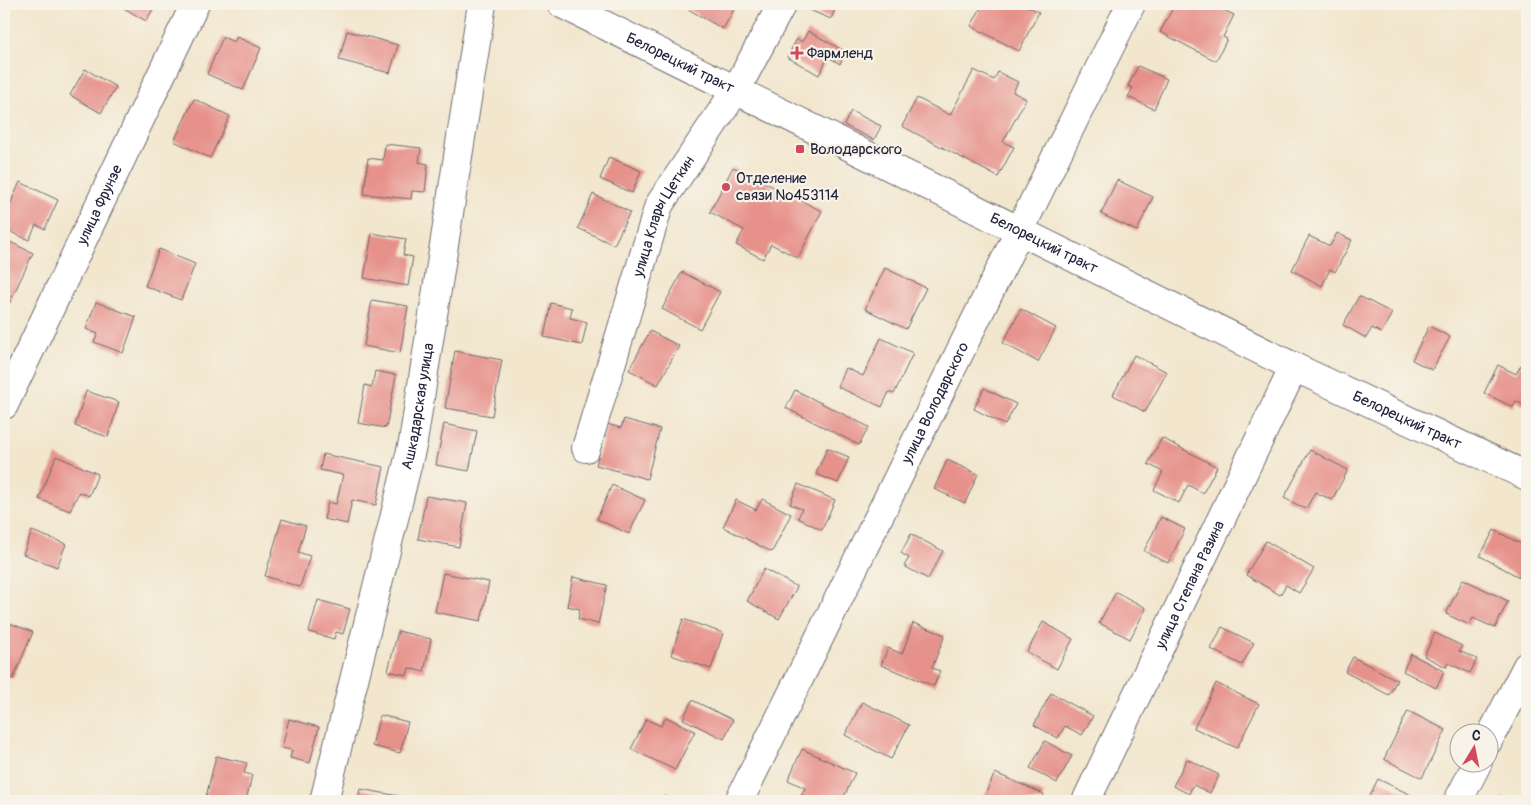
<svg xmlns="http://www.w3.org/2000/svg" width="1531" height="805" viewBox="0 0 1531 805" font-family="Pangolin,sans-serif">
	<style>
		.building { fill: #e6928b }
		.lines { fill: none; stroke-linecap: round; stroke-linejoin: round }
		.minor-casing { stroke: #6b676e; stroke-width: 30 }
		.minor { stroke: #fff; stroke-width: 28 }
		.poi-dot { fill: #d1495b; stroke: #f7f3e8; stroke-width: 2 }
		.labels { text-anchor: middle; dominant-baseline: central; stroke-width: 4.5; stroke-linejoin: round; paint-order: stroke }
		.poi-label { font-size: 15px; fill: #22223b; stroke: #f7f3e8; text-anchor: start }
		.street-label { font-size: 15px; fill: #22223b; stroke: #f7f3e8 }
	</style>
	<rect width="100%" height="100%" fill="#f7f3e8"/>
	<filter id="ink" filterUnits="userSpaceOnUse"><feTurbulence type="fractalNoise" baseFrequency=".02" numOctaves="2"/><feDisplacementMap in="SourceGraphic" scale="10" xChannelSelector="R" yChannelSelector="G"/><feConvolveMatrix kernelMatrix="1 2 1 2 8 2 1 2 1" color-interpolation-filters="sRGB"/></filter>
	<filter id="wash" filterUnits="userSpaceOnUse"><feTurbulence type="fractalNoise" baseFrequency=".0096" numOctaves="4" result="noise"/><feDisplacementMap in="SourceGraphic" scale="20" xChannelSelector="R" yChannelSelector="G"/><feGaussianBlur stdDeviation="1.12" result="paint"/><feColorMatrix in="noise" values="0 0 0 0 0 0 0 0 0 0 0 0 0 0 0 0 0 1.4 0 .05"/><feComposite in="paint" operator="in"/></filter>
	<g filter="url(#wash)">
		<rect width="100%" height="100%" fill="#f2e6cd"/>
		<g id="blocks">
			<path class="building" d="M117,4H156L146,21Z
				M691,4H737L723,29L688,9Z
				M809,4H837L831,19L807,9Z
				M983,4H1023L1039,12L1019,51L971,26Z
				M1175,4H1211L1234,15L1223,37L1227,39L1216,61L1160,32Z
				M347,31L398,45L390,73L339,60Z
				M808,31L846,52L840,64L828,57L819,75L787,57L797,39L802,42Z
				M223,37L234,42L237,37L261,48L243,90L207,74Z
				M1138,66L1167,79L1154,109L1128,97L1133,88L1128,86Z
				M85,69L116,87L101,113L70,95Z
				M974,70L994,80L998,72L1018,82L1013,92L1026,99L1003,142L1014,147L998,177L902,126L917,98L950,115Z
				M194,99L230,116L210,158L174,141Z
				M851,111L881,126L874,140L844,125Z
				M385,144L421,148L419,162L428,164L425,192L412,191L411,199L364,194L368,158L383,160Z
				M609,157L641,171L632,193L600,179Z
				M733,167L822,211L798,258L771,244L763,259L736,245L744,230L710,212Z
				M1117,180L1153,197L1137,231L1101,214Z
				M20,182L58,200L45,229L36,225L29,240L4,229V218Z
				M593,194L630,212L614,245L578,228Z
				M372,233L406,239L403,255L413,257L408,286L364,278Z
				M1337,233L1352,240L1335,272L1330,269L1322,286L1292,270L1309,236L1330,246Z
				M6,240L33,253L9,304L4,302V244Z
				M159,249L195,264L181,300L145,286Z
				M885,268L926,288L906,329L865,309Z
				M682,272L720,292L700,329L662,309Z
				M1359,296L1392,313L1381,333L1372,328L1366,338L1343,325Z
				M372,300L408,306L400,353L364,346Z
				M96,302L136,317L123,353L94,342L98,334L86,329Z
				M551,303L572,308L570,318L587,322L582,345L544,337Z
				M1021,309L1056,328L1038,362L1003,343Z
				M1429,326L1450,337L1432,370L1412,360Z
				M650,331L679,346L658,385L629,370Z
				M881,338L913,353L894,394L889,392L882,407L838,387L846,368L863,376Z
				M455,351L502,360L492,416L445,408Z
				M1134,355L1167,372L1145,412L1113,395Z
				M1498,365L1516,374L1521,365L1527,368L1525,406L1516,401L1513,407L1484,393Z
				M375,371L396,375L386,428L358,423L365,385L372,387Z
				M984,388L1016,404L1005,425L974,409Z
				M795,390L869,427L859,445L786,408Z
				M86,391L119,402L108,437L75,426Z
				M624,419L660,429L647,479L596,465L607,424L621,428Z
				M444,424L477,431L469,471L436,465Z
				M1162,438L1217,467L1203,493L1188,485L1179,503L1154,490L1163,472L1148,464Z
				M827,448L849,457L838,483L816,474Z
				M1310,450L1348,470L1332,500L1315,492L1306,509L1284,498Z
				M323,454L384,467L376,505L352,500L347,524L324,519L328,502L336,504L343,475L320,470Z
				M56,456L98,474L89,496L79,492L70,511L39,499Z
				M947,460L978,474L965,503L934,489Z
				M798,484L835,500L822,530L798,518L802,509L790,504Z
				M612,485L645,500L629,534L597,519Z
				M426,496L467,503L459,547L418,539Z
				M762,499L791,514L772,552L723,527L736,500L756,510Z
				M1161,517L1185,529L1168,563L1144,551Z
				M282,519L306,526L298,552L310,556L300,587L265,576Z
				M1494,530L1527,547V561L1519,577L1480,556Z
				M32,531L66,544L57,567L23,554Z
				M911,534L943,551L928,579L904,566L909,558L901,553Z
				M1266,541L1314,569L1299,593L1286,585L1280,595L1246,575Z
				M764,569L797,587L779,619L747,601Z
				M443,573L489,582L481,621L435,612Z
				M573,577L607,585L598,624L578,619L580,609L567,606Z
				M1463,579L1508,601L1495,628L1473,618L1469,625L1446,614Z
				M1116,592L1146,608L1130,639L1099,623Z
				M318,600L350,609L343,634L336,632L334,639L309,632Z
				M683,619L723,633L711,669L671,655Z
				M4,621L33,632L13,679L4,675Z
				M1043,622L1073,639L1057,669L1027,652Z
				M913,623L945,635L932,668L940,671L934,686L881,665L888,648L902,654Z
				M1222,627L1254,643L1242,665L1211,649Z
				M398,631L431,639L424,672L409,668L407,675L388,671Z
				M1435,633L1462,646L1459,651L1477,659L1470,673L1448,663L1446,667L1424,656Z
				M1411,654L1444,671L1436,688L1403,671Z
				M1353,657L1397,680L1389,695L1345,672Z
				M1216,683L1259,704L1237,748L1194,728Z
				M1051,693L1093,716L1082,735L1065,726L1058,738L1034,725Z
				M692,700L733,720L724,739L683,719Z
				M862,702L909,725L891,759L845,735Z
				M1408,711L1446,730L1422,778L1384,759Z
				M380,715L408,722L400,753L372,746Z
				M666,717L695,731L675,770L631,749L646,719L661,726Z
				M289,719L319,727L310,763L290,758L292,750L282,748Z
				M1045,741L1072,756L1057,783L1030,768Z
				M802,749L855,773L842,801H806L800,798L805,788L788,780Z
				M216,756L247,763L244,773L252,775L246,801H205Z
				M1187,759L1219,775L1210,793L1193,785L1189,794L1173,786Z
				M995,773L1044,794L1041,801H982Z
				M1378,779L1413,796L1411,801H1367Z
				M360,789L410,798V801H358Z
				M664,796L675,801H661Z
				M1502,797L1512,801H1500Z"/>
		</g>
	</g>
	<g filter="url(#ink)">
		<use href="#blocks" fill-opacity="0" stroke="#6b676e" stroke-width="1"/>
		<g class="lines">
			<defs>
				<g id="minor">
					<path id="s1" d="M562,4L1294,367L1527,476"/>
					<path id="s2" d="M4,405L195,4"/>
					<path id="s3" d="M586,448L659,205L736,90L782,4"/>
					<path d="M1488,741L1527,666"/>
					<path id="s4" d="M324,801L413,442L482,4"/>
					<path id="s5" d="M739,801L1131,4"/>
					<path id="s6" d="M1086,801L1294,367"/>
					<path d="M1458,801L1478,762"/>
				</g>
			</defs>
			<use href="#minor" class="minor-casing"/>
			<use href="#minor" class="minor"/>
		</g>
	</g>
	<g class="poi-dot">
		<path d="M794.5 45.5h5v5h5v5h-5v5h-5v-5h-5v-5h5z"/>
		<rect x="795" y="144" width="10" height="10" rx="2.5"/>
		<circle cx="726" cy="187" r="5"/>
	</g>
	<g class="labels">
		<g class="poi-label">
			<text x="807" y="53">Фармленд</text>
			<text x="810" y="149">Володарского</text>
			<text x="736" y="178">Отделение<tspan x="736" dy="17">связи №453114</tspan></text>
		</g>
		<g class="street-label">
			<text stroke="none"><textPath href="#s1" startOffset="132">Белорецкий тракт</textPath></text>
			<text stroke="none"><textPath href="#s2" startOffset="222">улица Фрунзе</textPath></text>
			<text stroke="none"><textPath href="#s3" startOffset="245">улица Клары Цеткин</textPath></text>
			<text stroke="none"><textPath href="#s1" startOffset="538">Белорецкий тракт</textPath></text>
			<text stroke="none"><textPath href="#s5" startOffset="444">улица Володарского</textPath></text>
			<text stroke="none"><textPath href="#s4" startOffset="406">Ашкадарская улица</textPath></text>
			<text stroke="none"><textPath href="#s1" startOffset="942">Белорецкий тракт</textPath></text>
			<text stroke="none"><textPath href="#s6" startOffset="240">улица Степана Разина</textPath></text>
		</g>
	</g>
	<rect width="1531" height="805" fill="none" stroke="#f7f3e8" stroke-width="20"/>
	<g transform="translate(1474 748) rotate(10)"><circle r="24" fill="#f7f3e8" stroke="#a29fa3"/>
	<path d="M0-4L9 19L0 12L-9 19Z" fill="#d1495b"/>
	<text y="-8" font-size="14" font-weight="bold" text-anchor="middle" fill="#22223b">С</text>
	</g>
</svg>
